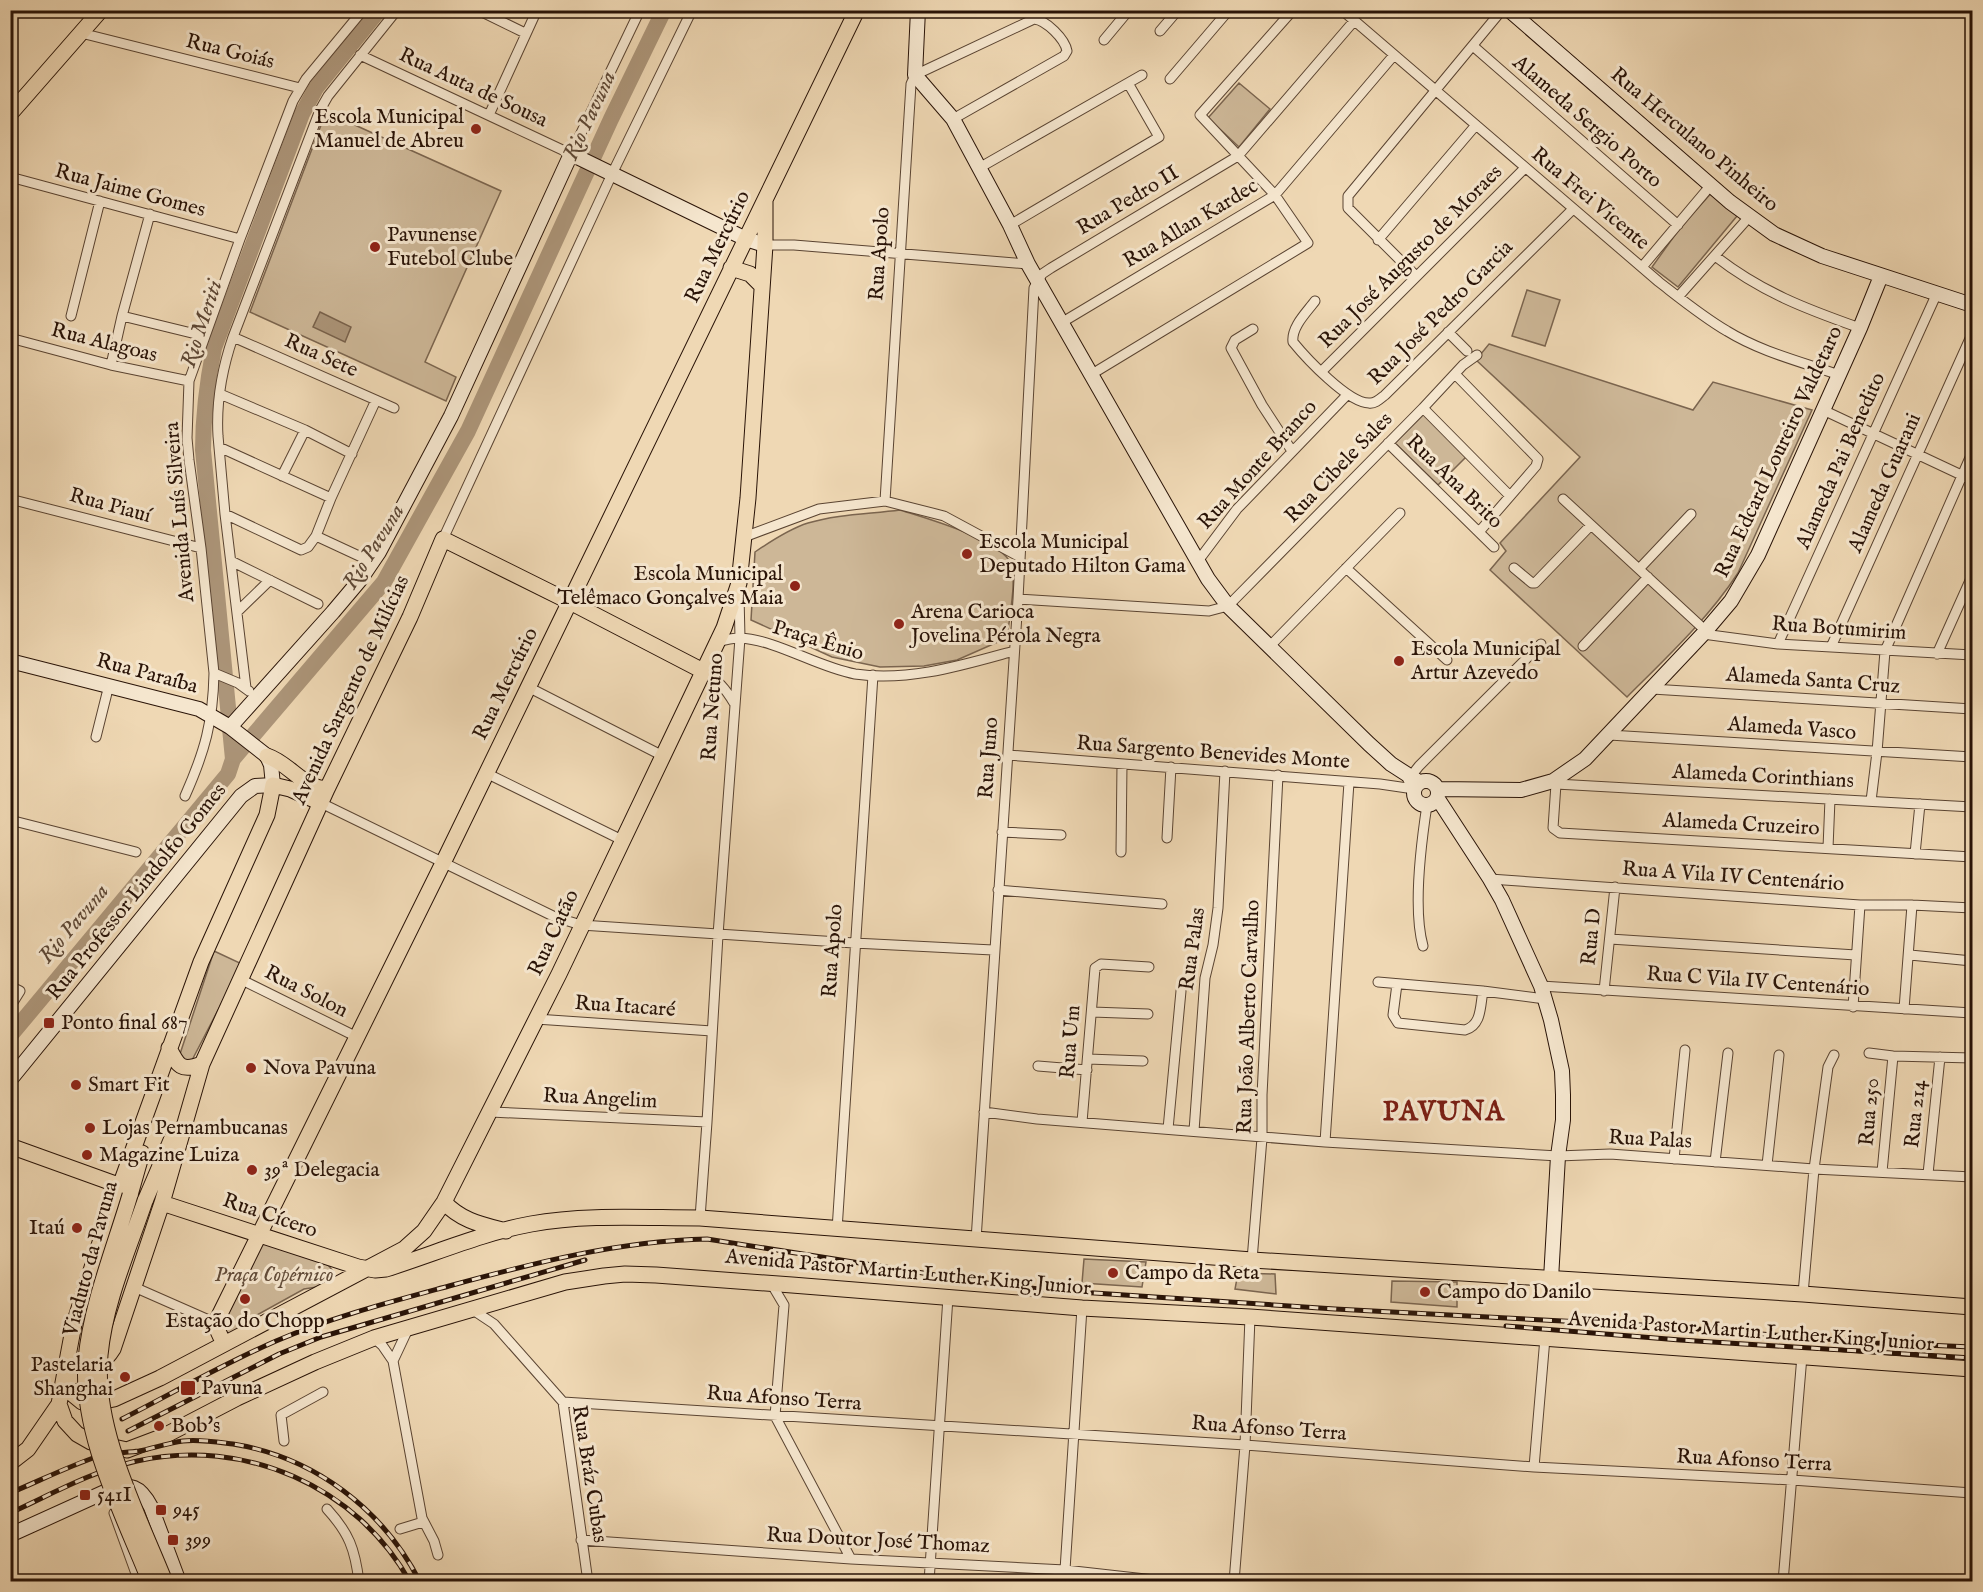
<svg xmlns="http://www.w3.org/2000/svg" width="1983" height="1592" viewBox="0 0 1983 1592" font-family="'IM FELL English',serif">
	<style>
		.green { fill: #cdb797; stroke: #7b654f; stroke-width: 1.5 }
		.water { fill: #ac9579; stroke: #78614b; stroke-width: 1.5 }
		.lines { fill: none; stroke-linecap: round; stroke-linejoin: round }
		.river { stroke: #ac9579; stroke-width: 16 }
		.street-casing { stroke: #5a4432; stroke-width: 11 }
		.secondary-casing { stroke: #291307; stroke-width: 16 }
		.primary-casing { stroke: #291307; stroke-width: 17 }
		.street { stroke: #f5e6ce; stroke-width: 9 }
		.secondary { stroke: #f5e6ce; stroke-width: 14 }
		.primary { stroke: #efd8b4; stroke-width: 15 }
		.rail-casing { stroke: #291307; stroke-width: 5 }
		.rail { stroke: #f5e6ce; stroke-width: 3; stroke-dasharray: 9; stroke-linecap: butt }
		.primary-bridge-casing { stroke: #291307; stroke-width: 17; stroke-linecap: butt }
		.primary-bridge { stroke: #efd8b4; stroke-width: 15 }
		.poi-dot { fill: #8f2418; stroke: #f5e6ce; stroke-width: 2 }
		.labels { text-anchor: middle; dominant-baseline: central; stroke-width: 6; stroke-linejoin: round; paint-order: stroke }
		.street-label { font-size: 21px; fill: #291307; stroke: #f5e6ce }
		.poi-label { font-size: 21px; fill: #291307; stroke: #f5e6ce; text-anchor: start }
		.park-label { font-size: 21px; font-style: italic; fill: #624c39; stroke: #f5e6ce }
		.water-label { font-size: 22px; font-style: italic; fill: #5d4735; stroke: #f5e6ce }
		.district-label { font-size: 27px; font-weight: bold; letter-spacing: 1.5px; fill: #7a1f14; stroke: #f5e6ce }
	</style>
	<rect width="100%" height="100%" fill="#efd8b4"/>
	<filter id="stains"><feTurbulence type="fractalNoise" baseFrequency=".00333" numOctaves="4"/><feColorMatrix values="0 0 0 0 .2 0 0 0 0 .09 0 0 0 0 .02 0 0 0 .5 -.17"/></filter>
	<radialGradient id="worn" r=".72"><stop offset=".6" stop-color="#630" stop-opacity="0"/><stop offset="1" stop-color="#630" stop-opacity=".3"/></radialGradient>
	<path class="green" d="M1239,83L1270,109L1239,147L1208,118Z
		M326,112L501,191L425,362L456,377L446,401L250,312Z
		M1714,190L1737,216L1678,287L1652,267L1680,228Z
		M1527,290L1560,300L1545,346L1512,336Z
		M1489,344L1693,410L1713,382L1812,410L1738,573C1708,619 1666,658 1627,697L1490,570L1506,551L1500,543L1580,457L1476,360Z
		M1424,414L1467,456L1438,485L1395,443Z
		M900,510C925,518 1001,539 1011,564C1017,578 1009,621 1007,638L957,660L924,666L880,667L832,657L751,620L755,552C771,541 789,529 808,523C837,514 870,514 900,510Z
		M214,951L242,964L190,1064L179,1057Z
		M260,1239L328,1265L333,1271L334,1278L317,1287L304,1289L248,1320L241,1328L230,1334L224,1330L223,1319Z
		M1084,1259L1146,1262L1142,1287L1082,1283Z
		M1238,1273L1275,1274L1276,1294L1235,1289Z
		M1392,1281L1457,1282V1307L1391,1302Z"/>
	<path class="water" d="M320,312L351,327L345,342L313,327Z"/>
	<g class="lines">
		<path class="river" d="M233,759L203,450C203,415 207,383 214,348L302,114L316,88L379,10
			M10,1036L228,774L233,759L384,582L468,431L611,119L664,10"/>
		<defs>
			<path id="street" d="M478,10L525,33
				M1342,10L1659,282C1681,299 1703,317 1727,331C1761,352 1802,362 1839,375
				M1160,31L1178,10
				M81,33L300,88
				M1104,40L1129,10
				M1473,46L1678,225
				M360,55L571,154L640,10
				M1170,79L1229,10
				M489,115L537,10
				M979,168L1142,75
				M10,177L240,239
				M1010,225L1159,137L1128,83
				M1378,240L1476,125
				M765,245H794L1028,264
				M1715,256C1761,292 1806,309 1860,328
				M1642,267L1711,185
				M1416,276L1348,208V196L1502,10
				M1678,297L1749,217
				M1315,301C1307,312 1291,327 1293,342C1306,358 1348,403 1369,403C1375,404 1380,399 1385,395L1573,209
				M71,316L100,201
				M122,316L204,336
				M1061,323L1275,195L1394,55
				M1253,329L1235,340L1231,348L1262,405L1292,451
				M1448,332L1467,351
				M233,337L394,408
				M10,338L111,365L189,381
				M111,365L122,316L150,214
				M1322,371L1525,168
				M1092,374L1308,243L1275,195L1200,115L1293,10
				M1455,374L1538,459L1536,466L1479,532
				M220,394L305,430L352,454
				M1423,408L1510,496
				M1823,410L1972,480
				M1388,443L1494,547
				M219,447L331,498
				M282,476L305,430
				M10,499L201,548
				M1563,499L1706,631
				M885,501L911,84L915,75L1034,19C1046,20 1065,39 1067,51L1064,56L953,119
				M225,514L301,550L308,547L316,536L331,498L376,400
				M316,536L372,562
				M744,537L819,509L885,501L944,516L1020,557
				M443,539L612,174L692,10
				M231,561L318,604
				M1198,561L1237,509L1347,395
				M1346,568L1447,660
				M1514,568L1532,583H1535L1591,525
				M1639,569L1691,514
				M1018,599L1209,611L1228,606L1423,408L1463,365L1477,355
				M237,612L270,580
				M1703,634L1778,644L1972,655
				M717,642C724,640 733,638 740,638C777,640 817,667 855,674C909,682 963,665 1014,651
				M1778,644L1937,293
				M1270,646L1400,513
				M1583,646L1648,577
				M1831,647L1972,334
				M1937,654L1972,576
				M703,671C718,680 725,688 734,703
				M214,673L238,683L249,691
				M528,687L663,756
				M246,688L225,514L218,436C216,402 222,369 233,337L320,110L328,96L397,10
				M1652,689L1972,709
				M1609,735L1972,757
				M96,737L109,685
				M1008,755L1380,784L1414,789
				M486,773L622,840
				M1408,780L1419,766L1541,644
				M1553,781L1556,784L1972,807
				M1556,784L1553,828L1560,833L1972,857
				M185,796C205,751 213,722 214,673L201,548L189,460L187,438L189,381L240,239L293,101L306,79L363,10
				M1871,801L1877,752L1885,651L1972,453
				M321,803L555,917L581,925L854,943L993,950
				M10,820L136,852
				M1002,832L1061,835
				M1167,838L1171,767
				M1828,848L1830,799
				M1121,852L1122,764
				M1915,854L1920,804
				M1490,879L1860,905H1912L1972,908
				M998,890L1162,904
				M1610,939L1856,955
				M1423,946C1413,910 1421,844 1427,805
				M1910,955L1972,961
				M240,979L357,1037
				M1378,982L1483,991L1545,999
				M1397,984L1393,1015L1398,1023L1465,1030C1482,1025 1480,1006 1483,991
				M10,986L20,991L10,1007
				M1541,986L1972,1013
				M1604,991L1615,887
				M1853,1007L1860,905
				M1904,1009L1912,905
				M1092,1012L1148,1014
				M536,1019L712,1031
				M1869,1053L1893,1056L1972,1058
				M1088,1059L1143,1061
				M1038,1066L1087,1070
				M491,1112L707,1122
				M984,1112L1037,1119L1325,1142L1558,1156L1610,1154L1814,1169L1972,1177
				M1082,1122L1095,968L1101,964L1149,967
				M1168,1129L1181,991
				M1194,1131L1205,978L1213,945L1218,908L1225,771
				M1325,1142L1349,782
				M1674,1159L1685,1050
				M1715,1162L1728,1053
				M1767,1165L1779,1055
				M1882,1172L1893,1056
				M1928,1174L1940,1057
				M700,1218L707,1122L718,935L740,638L739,595
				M837,1230L873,675
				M976,1240L1018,599L1034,288L1042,274L1051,268L1238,156L1354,21
				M1252,1260L1262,1138V1095L1278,775
				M771,1283L784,1305L775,1416L851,1559
				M134,1287L209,1320
				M1803,1294L1814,1169L1828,1067L1834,1055
				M473,1310L494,1324L563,1402L588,1582
				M374,1338L382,1345L393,1361L408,1329
				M393,1361L422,1518L434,1541L438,1555
				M563,1402L1245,1445L1534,1467L1792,1480L1972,1493
				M284,1441L281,1415L323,1392
				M1534,1467L1545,1338
				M327,1509C349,1533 355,1549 359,1582
				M114,1513L139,1582
				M400,1529L423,1522
				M581,1540L851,1559L1065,1570L1172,1582
				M1065,1570L1082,1308
				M929,1582L948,1297
				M1234,1582L1245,1445L1250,1317
				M1783,1582L1802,1356"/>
			<path id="secondary" d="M918,10L915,75L953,119L1010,225L1028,264L1208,579L1228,606L1369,744L1391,764L1419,782
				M1509,10L1730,202L1774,234L1822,256L1972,305
				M10,661L199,709L230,727L267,756L271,765L273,785L255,786L241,796L10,1080
				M230,727L333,612L360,580L379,552L451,416L571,154L746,239L765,245
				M1414 793a12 12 0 1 1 24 0a12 12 0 1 1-24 0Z
				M1438,789L1521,790L1553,781L1585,759L1703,634L1731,601L1758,555L1860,328L1881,276
				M1438,799L1490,879L1502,900L1541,986L1551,1020L1562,1071L1563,1095V1120L1558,1156L1551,1279
				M10,1535L109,1490C131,1483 140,1486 151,1507L179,1582"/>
			<path id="primary" d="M10,114L101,10
				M731,268L750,274L762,286
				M267,756C289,763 303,788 327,789
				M169,1048C178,1066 181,1072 202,1064
				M10,1146L121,1186
				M130,1195L142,1153
				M145,1201L172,1138
				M444,1202C461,1221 483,1225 506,1231
				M162,1203L358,1267L375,1270L386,1269C434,1254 482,1233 531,1224C586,1214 643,1218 700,1218L1252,1260L1803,1294L1972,1307
				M224,1344L217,1329V1320L443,863L857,10
				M64,1380C83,1371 101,1369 113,1349L162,1203L202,1064L327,789L410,617L443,539L570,602L703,671
				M64,1381L71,1393L82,1402L94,1403L114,1399L160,1378L404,1249L424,1231L444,1202L559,974L663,756L724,628L739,583L748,498L765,245V200
				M59,1404L65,1421L77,1434L91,1442L127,1450L164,1436L237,1398L315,1362L374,1338L565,1282L604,1276L625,1274L656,1275L792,1285L1082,1308L1250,1317L1972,1369
				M10,1463L28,1449L59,1404L74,1324L103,1233L201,962L267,815L273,785L290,789L321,803"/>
		</defs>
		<use href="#street" class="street-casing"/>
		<use href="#secondary" class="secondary-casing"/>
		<use href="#primary" class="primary-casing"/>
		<use href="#street" class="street"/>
		<use href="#secondary" class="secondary"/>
		<use href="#primary" class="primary"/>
		<defs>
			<path id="rail" d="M1506,1326L1680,1340L1972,1358
				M122,1419C173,1393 223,1364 276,1341C332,1317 390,1302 449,1286C534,1263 618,1241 707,1239L993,1284L1049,1290L1335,1309L1659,1326L1877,1343L1972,1347
				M128,1431L279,1354L321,1337L585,1260
				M10,1493C39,1481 69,1466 99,1456C111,1452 126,1453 139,1451C153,1448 169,1443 183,1441C199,1439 217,1442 233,1444C314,1457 383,1509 420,1582
				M10,1513C52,1494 92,1471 137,1461C244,1437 357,1486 410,1582"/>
		</defs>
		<use href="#rail" class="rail-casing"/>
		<use href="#rail" class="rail"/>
		<defs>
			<path id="primary-bridge" d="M130,1195C115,1246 91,1305 86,1359C80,1433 123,1514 150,1582
				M145,1201C128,1251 105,1302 100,1355C93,1429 138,1514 165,1582"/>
		</defs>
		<use href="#primary-bridge" class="primary-bridge-casing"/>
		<use href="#primary-bridge" class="primary-bridge"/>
	</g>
	<g class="poi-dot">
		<circle cx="476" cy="129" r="6"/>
		<circle cx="375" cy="247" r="6"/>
		<circle cx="967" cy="554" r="6"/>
		<circle cx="795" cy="586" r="6"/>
		<circle cx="899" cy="624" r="6"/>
		<circle cx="1399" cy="661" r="6"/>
		<rect x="43" y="1017" width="12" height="12" rx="3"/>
		<circle cx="251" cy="1068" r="6"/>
		<circle cx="76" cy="1085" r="6"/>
		<circle cx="90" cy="1128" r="6"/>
		<circle cx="87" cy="1155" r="6"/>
		<circle cx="252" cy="1170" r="6"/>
		<circle cx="77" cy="1228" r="6"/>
		<circle cx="1113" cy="1273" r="6"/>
		<circle cx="1425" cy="1292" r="6"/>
		<circle cx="245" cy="1299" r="6"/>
		<circle cx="125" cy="1377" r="6"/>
		<rect x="180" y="1380" width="16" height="16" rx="3"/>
		<circle cx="159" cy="1426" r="6"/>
		<rect x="79" y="1489" width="12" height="12" rx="3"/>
		<rect x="155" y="1504" width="12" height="12" rx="3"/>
		<rect x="167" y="1534" width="12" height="12" rx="3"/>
	</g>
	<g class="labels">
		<g class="street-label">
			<text transform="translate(230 52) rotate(14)">Rua Goiás</text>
			<text transform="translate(473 88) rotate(25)">Rua Auta de Sousa</text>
			<text transform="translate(1587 122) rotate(41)">Alameda Sergio Porto</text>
			<text transform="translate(1694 140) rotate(40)">Rua Herculano Pinheiro</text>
			<text transform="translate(130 191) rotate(15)">Rua Jaime Gomes</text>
			<text transform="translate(1590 199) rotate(40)">Rua Frei Vicente</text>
			<text transform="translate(1128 201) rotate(-31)">Rua Pedro II</text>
			<text transform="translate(1191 224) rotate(-31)">Rua Allan Kardec</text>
			<text transform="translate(718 247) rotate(-64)">Rua Mercúrio</text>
			<text transform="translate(880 254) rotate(-86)">Rua Apolo</text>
			<text transform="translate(1411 257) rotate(-45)">Rua José Augusto de Moraes</text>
			<text transform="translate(1441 313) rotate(-45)">Rua José Pedro Garcia</text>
			<text transform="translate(104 343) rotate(14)">Rua Alagoas</text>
			<text transform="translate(321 356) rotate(24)">Rua Sete</text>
			<text transform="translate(1779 452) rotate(-65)">Rua Edcard Loureiro Valdetaro</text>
			<text transform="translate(1841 461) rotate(-66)">Alameda Pai Benedito</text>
			<text transform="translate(1258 465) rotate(-48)">Rua Monte Branco</text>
			<text transform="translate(1339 468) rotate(-46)">Rua Cibele Sales</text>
			<text transform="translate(1454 482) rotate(44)">Rua Ana Brito</text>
			<text transform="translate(1885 483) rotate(-66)">Alameda Guarani</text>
			<text transform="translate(110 506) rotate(15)">Rua Piauí</text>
			<text transform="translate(180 512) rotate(-95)">Avenida Luís Silveira</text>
			<text transform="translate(1839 629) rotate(4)">Rua Botumirim</text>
			<text transform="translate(818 641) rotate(17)">Praça Ênio</text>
			<text transform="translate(147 674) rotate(15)">Rua Paraíba</text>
			<text transform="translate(1813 681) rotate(4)">Alameda Santa Cruz</text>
			<text transform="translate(506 684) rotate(-64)">Rua Mercúrio</text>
			<text transform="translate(351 690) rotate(-65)">Avenida Sargento de Milícias</text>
			<text transform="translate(713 707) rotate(-86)">Rua Netuno</text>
			<text transform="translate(1792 729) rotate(4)">Alameda Vasco</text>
			<text transform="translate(1213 753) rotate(4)">Rua Sargento Benevides Monte</text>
			<text transform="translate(989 758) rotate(-86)">Rua Juno</text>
			<text transform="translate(1763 777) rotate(3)">Alameda Corinthians</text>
			<text transform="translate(1741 825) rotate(3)">Alameda Cruzeiro</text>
			<text transform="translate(1733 877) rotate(4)">Rua A Vila IV Centenário</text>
			<text transform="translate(137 892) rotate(-51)">Rua Professor Lindolfo Gomes</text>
			<text transform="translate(554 933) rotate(-65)">Rua Catão</text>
			<text transform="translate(1592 937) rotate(-84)">Rua D</text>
			<text transform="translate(1193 949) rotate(-82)">Rua Palas</text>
			<text transform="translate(833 951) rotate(-86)">Rua Apolo</text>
			<text transform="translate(1758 982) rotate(4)">Rua C Vila IV Centenário</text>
			<text transform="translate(306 992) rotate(27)">Rua Solon</text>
			<text transform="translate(625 1007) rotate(4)">Rua Itacaré</text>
			<text transform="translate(1249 1017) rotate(-88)">Rua João Alberto Carvalho</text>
			<text transform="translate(1071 1042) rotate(-85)">Rua Um</text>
			<text transform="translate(600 1099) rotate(3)">Rua Angelim</text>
			<text transform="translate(1870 1112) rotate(-85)">Rua 250</text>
			<text transform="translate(1916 1114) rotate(-84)">Rua 214</text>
			<text transform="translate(1650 1140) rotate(3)">Rua Palas</text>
			<text transform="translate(270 1216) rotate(19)">Rua Cícero</text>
			<text transform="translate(91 1259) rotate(-75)">Viaduto da Pavuna</text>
			<text transform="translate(908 1273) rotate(5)">Avenida Pastor Martin Luther King Junior</text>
			<text transform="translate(1751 1332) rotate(4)">Avenida Pastor Martin Luther King Junior</text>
			<text transform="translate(784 1399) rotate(4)">Rua Afonso Terra</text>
			<text transform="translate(1269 1429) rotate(4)">Rua Afonso Terra</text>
			<text transform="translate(1754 1461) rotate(3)">Rua Afonso Terra</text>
			<text transform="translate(589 1474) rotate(81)">Rua Bráz Cubas</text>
			<text transform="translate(878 1541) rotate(3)">Rua Doutor José Thomaz</text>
		</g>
		<g class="poi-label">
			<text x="464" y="117" text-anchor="end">Escola Municipal<tspan x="464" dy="24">Manuel de Abreu</tspan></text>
			<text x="387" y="235">Pavunense<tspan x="387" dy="24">Futebol Clube</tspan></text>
			<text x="979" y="542">Escola Municipal<tspan x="979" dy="24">Deputado Hilton Gama</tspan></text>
			<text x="783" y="574" text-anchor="end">Escola Municipal<tspan x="783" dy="24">Telêmaco Gonçalves Maia</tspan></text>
			<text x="911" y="612">Arena Carioca<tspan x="911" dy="24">Jovelina Pérola Negra</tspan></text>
			<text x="1411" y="649">Escola Municipal<tspan x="1411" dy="24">Artur Azevedo</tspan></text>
			<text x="61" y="1023">Ponto final 687</text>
			<text x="263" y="1068">Nova Pavuna</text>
			<text x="88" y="1085">Smart Fit</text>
			<text x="102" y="1128">Lojas Pernambucanas</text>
			<text x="99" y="1155">Magazine Luiza</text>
			<text x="264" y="1170">39ª Delegacia</text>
			<text x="65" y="1228" text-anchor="end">Itaú</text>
			<text x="1125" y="1273">Campo da Reta</text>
			<text x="1437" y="1292">Campo do Danilo</text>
			<text x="245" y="1321" text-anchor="middle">Estação do Chopp</text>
			<text x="113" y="1365" text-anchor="end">Pastelaria<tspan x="113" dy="24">Shanghai</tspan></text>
			<text x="201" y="1388">Pavuna</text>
			<text x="171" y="1426">Bob's</text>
			<text x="97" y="1495">541I</text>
			<text x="173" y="1510">945</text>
			<text x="185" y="1540">399</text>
		</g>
		<g class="park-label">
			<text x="274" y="1275">Praça Copérnico</text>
		</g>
		<g class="water-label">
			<text transform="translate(590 116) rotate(-65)">Rio Pavuna</text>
			<text transform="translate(202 324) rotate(-72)">Rio Meriti</text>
			<text transform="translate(374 547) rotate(-58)">Rio Pavuna</text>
			<text transform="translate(74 924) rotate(-50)">Rio Pavuna</text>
		</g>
		<g class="district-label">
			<text x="1444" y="1113">PAVUNA</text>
		</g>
	</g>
	<rect width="1983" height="1592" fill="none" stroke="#efd8b4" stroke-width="36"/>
	<rect x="12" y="12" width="1959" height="1568" fill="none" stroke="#291307" stroke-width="3"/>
	<rect x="18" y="18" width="1947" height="1556" fill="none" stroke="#291307" stroke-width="1.5"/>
	<rect width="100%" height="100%" filter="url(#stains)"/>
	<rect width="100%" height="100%" fill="url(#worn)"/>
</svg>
